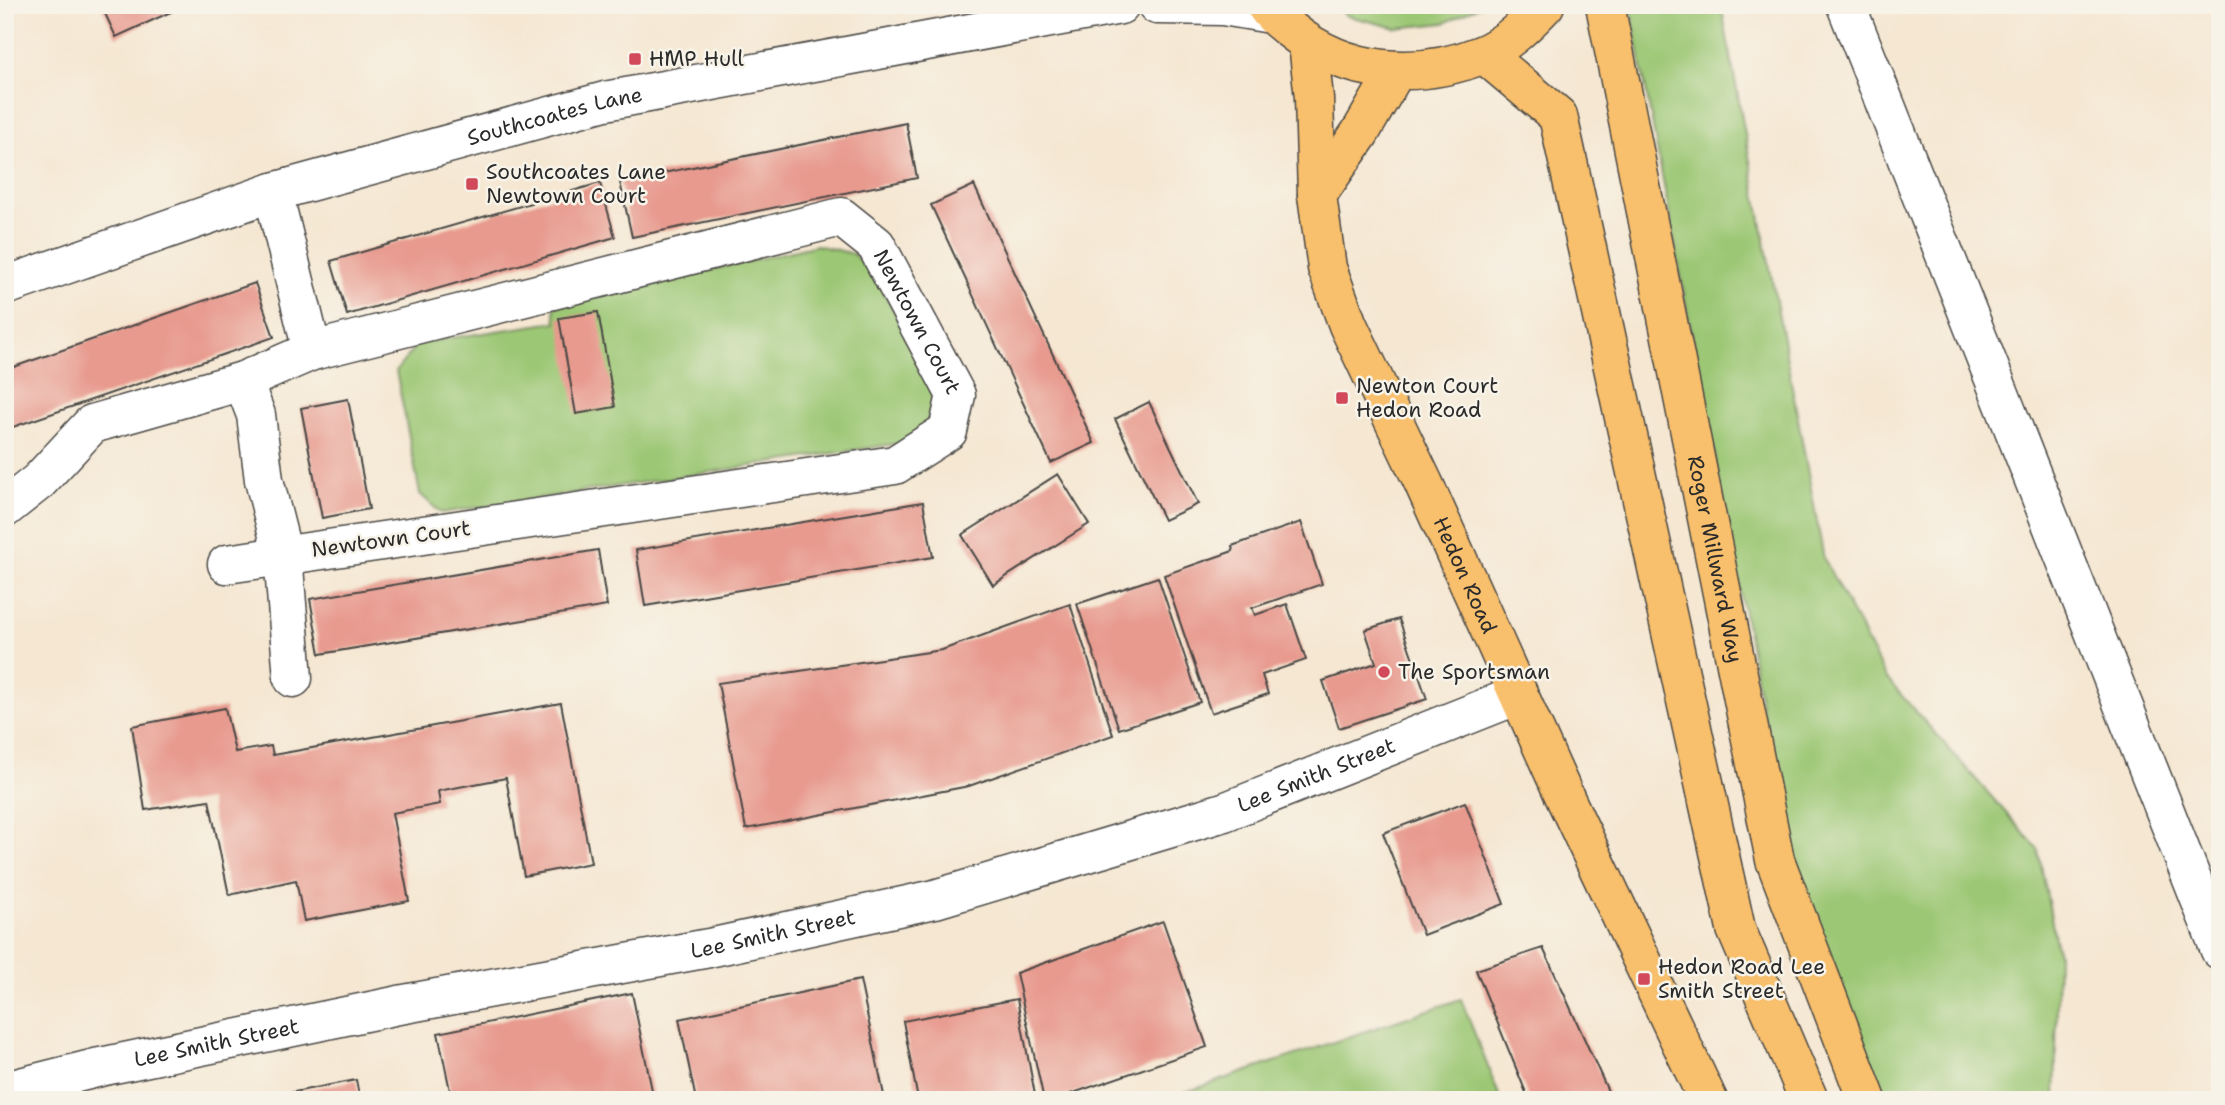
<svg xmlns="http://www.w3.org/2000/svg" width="2225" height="1105" viewBox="0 0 2225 1105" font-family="'Shantell Sans',sans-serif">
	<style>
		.green { fill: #9cc774; stroke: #647950; stroke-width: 2 }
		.building { fill: #e89a8e }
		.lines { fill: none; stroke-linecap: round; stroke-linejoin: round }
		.minor-casing { stroke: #494744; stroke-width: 41 }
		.highway-casing { stroke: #494744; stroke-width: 41 }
		.minor { stroke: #fff; stroke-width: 38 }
		.highway { stroke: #f8bf6c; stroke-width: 38 }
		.poi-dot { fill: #d1495b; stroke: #f7f3e8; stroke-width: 2.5 }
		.labels { text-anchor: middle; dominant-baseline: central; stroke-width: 5; stroke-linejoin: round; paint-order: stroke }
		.poi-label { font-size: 21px; fill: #2b2b2b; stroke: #f7f3e8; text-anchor: start }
		.street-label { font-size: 21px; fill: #2b2b2b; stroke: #f7f3e8 }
	</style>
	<rect width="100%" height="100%" fill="#f7f3e8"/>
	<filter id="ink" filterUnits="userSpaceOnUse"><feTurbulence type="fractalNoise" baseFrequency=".0143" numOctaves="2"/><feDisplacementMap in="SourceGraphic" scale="14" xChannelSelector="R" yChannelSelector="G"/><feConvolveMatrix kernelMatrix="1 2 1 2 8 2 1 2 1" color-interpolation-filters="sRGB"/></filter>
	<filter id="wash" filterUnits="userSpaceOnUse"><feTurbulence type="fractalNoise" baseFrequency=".00686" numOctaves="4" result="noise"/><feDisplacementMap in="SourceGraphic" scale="28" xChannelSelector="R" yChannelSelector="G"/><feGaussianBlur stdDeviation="1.57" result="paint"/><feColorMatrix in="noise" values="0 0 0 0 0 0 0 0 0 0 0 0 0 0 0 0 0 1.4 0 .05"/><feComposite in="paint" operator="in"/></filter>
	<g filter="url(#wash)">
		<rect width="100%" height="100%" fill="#f5e7d2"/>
		<path class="green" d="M1332,5H1481L1445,23L1396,28L1348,16Z
			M1630,5H1721L1824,559L1886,678L2038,849L2058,954L2055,1100H1886L1790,858Z
			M817,245L853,254L874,274L928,373L934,408L923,430L901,443L441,513L420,494L396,371L418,343L556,322L554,307Z
			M1461,999L1501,1100H1162Z"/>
		<g id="blocks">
			<path class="building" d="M101,5H186L116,37Z
				M906,123L917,178L632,237L620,182Z
				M600,183L615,237L347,315L331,261Z
				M974,185L1094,443L1051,463L931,205Z
				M255,283L274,337L10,428L5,416V370Z
				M598,312L615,407L576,414L559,318Z
				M348,399L369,509L322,518L301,408Z
				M1149,402L1198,504L1164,520L1115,419Z
				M1058,474L1089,524L993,585L962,535Z
				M923,502L933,557L645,606L636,550Z
				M1301,522L1322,584L1252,608L1255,615L1287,604L1306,660L1262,675L1268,694L1211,713L1164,575L1233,551L1232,546Z
				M598,550L607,606L320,654L310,599Z
				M1158,577L1200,702L1119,729L1077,604Z
				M1070,604L1113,735L969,786L746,829L718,683L942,650Z
				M1399,619L1427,699L1339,728L1323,681L1376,663L1365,630Z
				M561,703L591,863L524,876L506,778L438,791L440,804L392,813L409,901L304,921L296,880L229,895L209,800L145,810L132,726L225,708L235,752L271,746L273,755Z
				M1465,802L1504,904L1423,935L1383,833Z
				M1163,921L1207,1047L1053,1100H1044L1016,973Z
				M1543,948L1565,996L1612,1100H1529L1476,970Z
				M860,980L885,1100H696L679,1019Z
				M632,993L654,1100H452L438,1033Z
				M1017,999L1036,1100H918L903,1021Z
				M356,1080L360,1100H263V1098Z"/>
		</g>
	</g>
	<g filter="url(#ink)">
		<use href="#blocks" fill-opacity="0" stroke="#494744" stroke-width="2"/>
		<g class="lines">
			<defs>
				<g id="minor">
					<path d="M1157,5L1223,6L1271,14"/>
					<path d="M1846,5L2220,950"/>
					<path d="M273,192L312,351"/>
					<path id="s1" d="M5,286L273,192L605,101L1120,5"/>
					<path d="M243,381L256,415L264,480L283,555L293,678"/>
					<path id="s2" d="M5,508L39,481L92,424L243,381L312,351L841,217L876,245L956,395L948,431L895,465L227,564"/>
					<path id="s3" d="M5,1091L100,1067L399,1005L709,948L935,899L1224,812L1518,695"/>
				</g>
				<g id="highway">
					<path d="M1265,5C1272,16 1282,23 1292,31C1346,75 1418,80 1481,55C1506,45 1527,24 1545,5"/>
					<path id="s4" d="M1605,5L1775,860L1867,1100"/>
					<path id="s5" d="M1308,44L1314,98L1317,195L1327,268L1348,325L1424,484L1567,802L1708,1100"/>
					<path d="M1484,54L1558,116L1736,929L1809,1100"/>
					<path d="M1317,195L1360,133L1396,71"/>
				</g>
			</defs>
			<use href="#minor" class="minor-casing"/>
			<use href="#highway" class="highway-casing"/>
			<use href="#minor" class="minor"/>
			<use href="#highway" class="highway"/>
		</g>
	</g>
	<g class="poi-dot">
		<rect x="628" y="52" width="14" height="14" rx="3.5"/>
		<rect x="465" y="177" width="14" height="14" rx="3.5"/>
		<rect x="1335" y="391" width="14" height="14" rx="3.5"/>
		<circle cx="1384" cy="672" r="7"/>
		<rect x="1637" y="972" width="14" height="14" rx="3.5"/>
	</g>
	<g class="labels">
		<g class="poi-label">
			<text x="649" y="59">HMP Hull</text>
			<text x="486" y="172">Southcoates Lane<tspan x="486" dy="24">Newtown Court</tspan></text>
			<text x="1356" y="386">Newton Court<tspan x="1356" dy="24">Hedon Road</tspan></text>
			<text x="1398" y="672">The Sportsman</text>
			<text x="1658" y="967">Hedon Road Lee<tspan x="1658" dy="24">Smith Street</tspan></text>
		</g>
		<g class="street-label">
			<text stroke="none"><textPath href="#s1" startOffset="576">Southcoates Lane</textPath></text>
			<text stroke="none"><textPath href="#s2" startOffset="1031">Newtown Court</textPath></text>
			<text transform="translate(391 539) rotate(-8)">Newtown Court</text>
			<text stroke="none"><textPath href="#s4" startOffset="565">Roger Millward Way</textPath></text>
			<text stroke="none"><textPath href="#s5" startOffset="562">Hedon Road</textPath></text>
			<text stroke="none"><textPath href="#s3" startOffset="1351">Lee Smith Street</textPath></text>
			<text stroke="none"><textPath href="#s3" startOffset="784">Lee Smith Street</textPath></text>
			<text stroke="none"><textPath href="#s3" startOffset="217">Lee Smith Street</textPath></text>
		</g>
	</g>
	<rect width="2225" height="1105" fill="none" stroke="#f7f3e8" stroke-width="28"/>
</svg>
